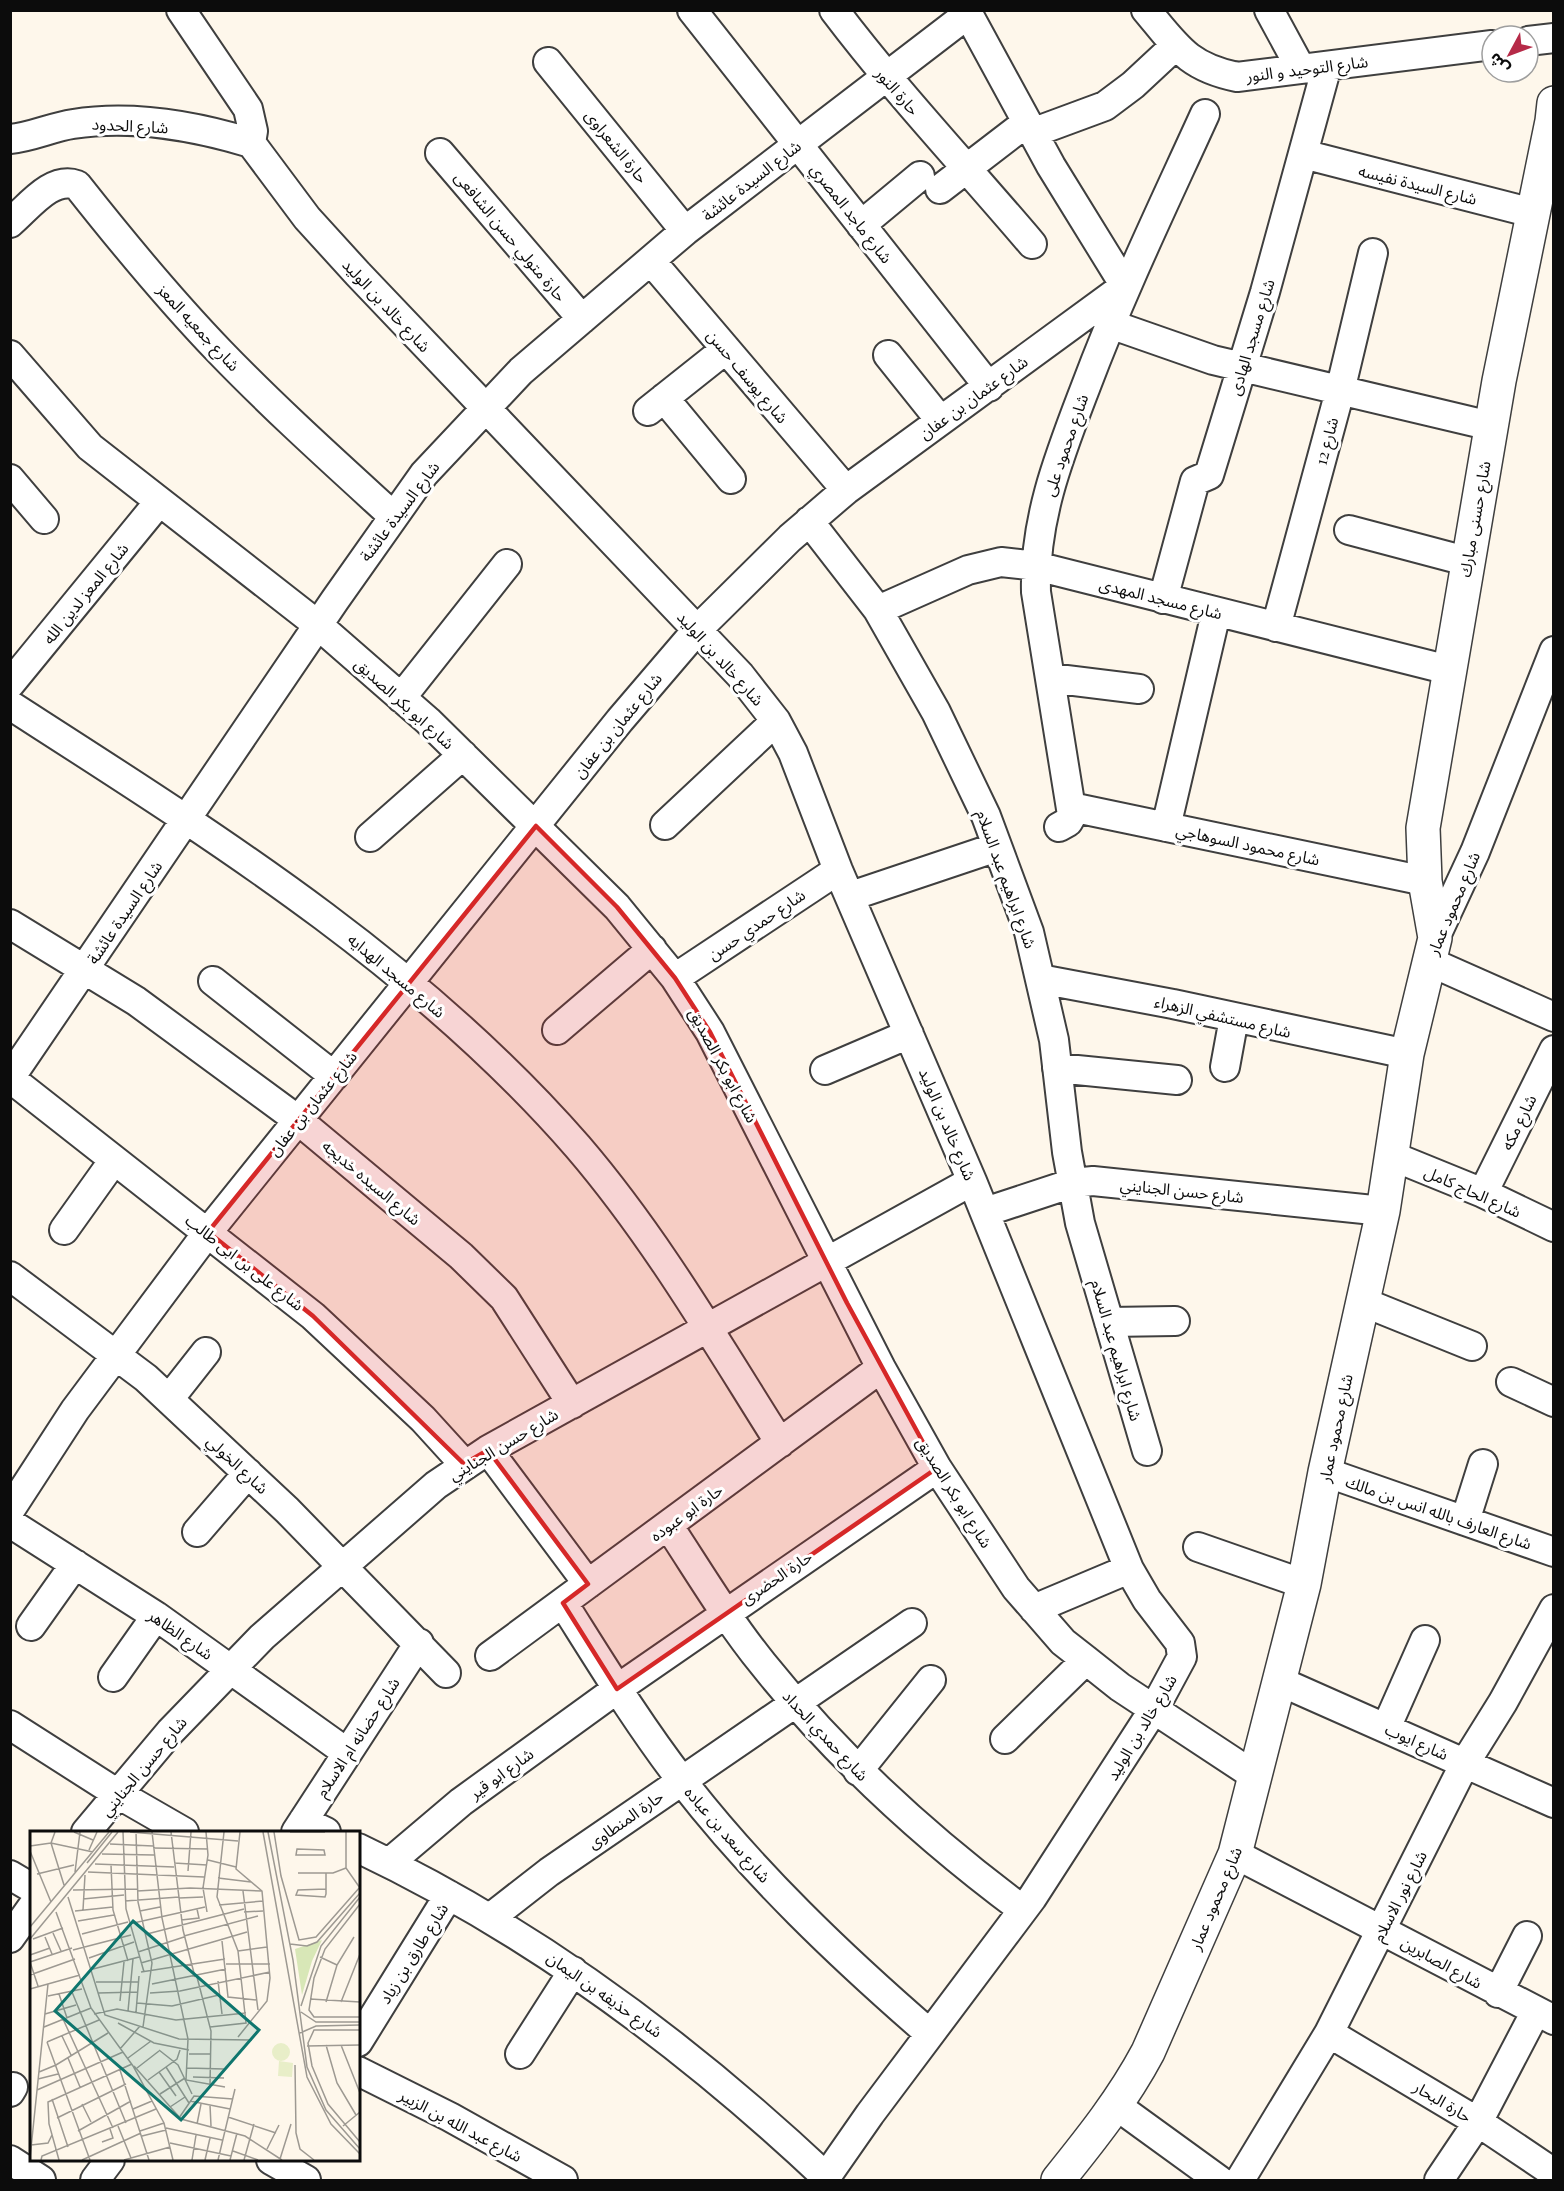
<svg xmlns="http://www.w3.org/2000/svg" width="1564" height="2191" viewBox="0 0 1564 2191" font-family="'Playfair Display','Noto Sans Arabic',serif">
	<style>
		.lines { fill: none; stroke-linecap: round; stroke-linejoin: round }
		.minor-casing { stroke: #3f3f3f; stroke-width: 32 }
		.tertiary-casing { stroke: #3f3f3f; stroke-width: 36 }
		.minor { stroke: #fff; stroke-width: 28 }
		.tertiary { stroke: #fff; stroke-width: 33 }
		.marked { fill: #d62828; fill-opacity: 0.2; stroke: #d62828; stroke-width: 4.5; stroke-linejoin: round }
		.labels { text-anchor: middle; dominant-baseline: central; stroke-width: 6; stroke-linejoin: round; paint-order: stroke }
		.street-label { font-size: 16px; fill: #0c0c0c; stroke: #fff }
		.inset-road { fill: none; stroke: #9d9992; stroke-width: 1.5 }
		.view { fill: #0f766e; fill-opacity: 0.15; stroke: #0f766e; stroke-width: 3 }
		.inset-edge { fill: none; stroke: #0c0c0c; stroke-width: 3 }
	</style>
	<rect width="100%" height="100%" fill="#fef7eb"/>
	<g class="lines">
		<defs>
			<path id="minor" d="M181,10L248,109L253,131L251,143
				M692,10L989,387
				M834,10C896,92 966,166 1032,244
				M1146,10C1177,47 1188,67 1237,77L1492,45
				M1269,10L1301,69
				M1528,41L1554,38
				M548,62L685,231
				M1032,133L1105,106L1133,85L1176,45
				M10,139C32,137 52,127 73,124C131,115 196,126 251,143
				M251,143L307,218L358,274L740,675L776,721L793,753L838,870L972,1181L1129,1569L1147,1600L1180,1643L1182,1657L1154,1709L1032,1898L870,2114L824,2180
				M440,153L582,319
				M1303,154L1533,213
				M940,189L1026,123
				M10,223C29,207 51,176 77,185C122,242 169,299 220,352C275,409 334,462 393,516
				M861,225L920,176
				M651,261L846,490
				M1110,324L1213,360L1491,426
				M10,355L90,447L318,625L428,721L617,907L675,978L710,1032L881,1368L937,1468L1016,1588L1063,1642L1086,1660L1120,1687L1255,1776
				M888,355L940,420
				M664,398L731,479
				M648,411L726,349
				M10,479L44,519
				M809,521L878,610L936,712L986,816L1029,932L1054,1040L1067,1152L1080,1223L1147,1451
				M1349,530L1466,561
				M1163,599L1195,481L1209,475L1265,292L1327,66
				M878,610L968,570L1001,562L1036,566L1449,670
				M1276,627L1340,391L1373,253
				M1050,678L1139,689
				M10,684L159,502
				M401,698L507,564
				M10,705C212,835 419,964 578,1147C656,1238 716,1342 780,1443
				M1071,807L1425,881
				M665,825L776,721
				M1059,827L1068,822L1072,815L1036,592C1034,518 1060,454 1086,386C1121,293 1164,204 1205,114
				M1166,827L1216,613
				M370,837L463,755
				M851,896L997,847
				M10,924L136,1001L298,1120L461,1256L504,1298L572,1404
				M1435,938L1475,852L1554,651
				M1428,961L1554,1017
				M675,978L838,870
				M1040,979L1173,1004L1407,1054
				M213,981L334,1076
				M557,1030L652,949
				M1225,1067L1234,1018
				M1057,1068L1177,1080
				M825,1070L909,1034
				M10,1078L335,600L424,474L521,371L685,231L968,14
				M10,1078L313,1316L423,1419L464,1464
				M1392,1156L1483,1193L1554,1227
				M1483,1193L1554,1050
				M985,1212L1073,1183L1093,1181L1383,1211
				M64,1230L114,1160
				M10,1276L146,1378L287,1510L446,1673
				M1363,1302L1472,1346
				M1109,1322L1175,1321
				M1511,1382L1554,1402
				M169,1399L206,1352
				M488,1450L588,1584
				M1325,1472L1554,1552
				M10,1510L75,1410L208,1232L620,720L697,630L790,538L846,490L1125,286L1051,166L966,10
				M1465,1521L1483,1464
				M10,1523L156,1616L346,1752
				M668,1525C699,1572 728,1621 763,1664C839,1759 926,1838 1023,1910
				M197,1532L248,1473
				M1198,1547L1304,1584
				M563,1603C601,1663 638,1724 682,1781C754,1874 840,1956 930,2034
				M1034,1609L1129,1569
				M31,1626L75,1564
				M490,1656L881,1368
				M113,1677L156,1616
				M1279,1681L1554,1803
				M10,1725L118,1794L184,1832
				M1386,1728L1425,1640
				M1005,1739L1086,1660
				M858,1771L931,1680
				M303,1821L326,1832
				M86,1832L170,1732L262,1637L436,1485L488,1450L972,1181
				M296,1832L419,1643
				M358,1848C533,1931 686,2045 826,2177
				M1235,1854L1554,2020
				M389,1863L461,1802L617,1689L937,1468
				M10,1875L32,1888
				M490,1918L549,1872L912,1623
				M10,1938L32,1907
				M1498,1993L1527,1936
				M1329,2033L1478,2122L1554,2173
				M358,2042L449,1895
				M520,2054L573,1971
				M358,2071L450,2117L563,2180
				M10,2092L13,2087
				M1117,2106L1219,2180
				M10,2160L41,2180
				M271,2160L306,2180
				M95,2180L110,2160
				M1240,2180L1329,2033L1465,1763L1503,1702L1554,1609
				M1439,2180L1478,2122L1536,2011"/>
			<path id="tertiary" d="M1058,2180C1091,2139 1123,2099 1148,2052L1235,1854L1304,1584L1325,1472L1383,1211L1407,1054L1435,938L1425,881L1423,828L1499,381L1552,121L1554,103"/>
		</defs>
		<use href="#minor" class="minor-casing"/>
		<use href="#tertiary" class="tertiary-casing"/>
		<use href="#minor" class="minor"/>
		<use href="#tertiary" class="tertiary"/>
	</g>
	<path class="marked" d="M536,826L617,907L675,978L710,1032L847,1303L937,1468L617,1689L563,1603L588,1584L488,1450L464,1464L313,1316L208,1232Z"/>
	<g class="labels">
		<g class="street-label">
			<text transform="translate(1307 68) rotate(-7)">شارع التوحيد و النور</text>
			<text transform="translate(898 91) rotate(49)">حارة النور</text>
			<text transform="translate(130 125) rotate(3)">شارع الحدود</text>
			<text transform="translate(617 146) rotate(51)">حارة الشعراوى</text>
			<text transform="translate(751 180) rotate(-38)">شارع السيدة عائشة</text>
			<text transform="translate(1418 184) rotate(14)">شارع السيدة نفيسه</text>
			<text transform="translate(852 213) rotate(52)">شارع ماجد المصري</text>
			<text transform="translate(511 236) rotate(50)">حارة متولي حسن الشافعى</text>
			<text transform="translate(387 305) rotate(47)">شارع خالد بن الوليد</text>
			<text transform="translate(199 327) rotate(47)">شارع جمعيه المعز</text>
			<text transform="translate(1251 337) rotate(-73)">شارع مسجد الهادى</text>
			<text transform="translate(748 376) rotate(50)">شارع يوسف حسن</text>
			<text transform="translate(973 397) rotate(-36)">شارع عثمان بن عفان</text>
			<text transform="translate(1326 441) rotate(-75)">شارع 12</text>
			<text transform="translate(1065 445) rotate(-71)">شارع محمود على</text>
			<text transform="translate(399 511) rotate(-53)">شارع السيدة عائشة</text>
			<text transform="translate(1474 519) rotate(-80)">شارع حسنى مبارك</text>
			<text transform="translate(85 593) rotate(-51)">شارع المعز لدين الله</text>
			<text transform="translate(1161 598) rotate(14)">شارع مسجد المهدى</text>
			<text transform="translate(721 658) rotate(48)">شارع خالد بن الوليد</text>
			<text transform="translate(405 703) rotate(42)">شارع ابو بكر الصديق</text>
			<text transform="translate(617 725) rotate(-51)">شارع عثمان بن عفان</text>
			<text transform="translate(1248 844) rotate(12)">شارع محمود السوهاجي</text>
			<text transform="translate(1007 879) rotate(70)">شارع ابراهيم عبد السلام</text>
			<text transform="translate(1453 903) rotate(-67)">شارع محمود عمار</text>
			<text transform="translate(124 912) rotate(-56)">شارع السيدة عائشة</text>
			<text transform="translate(756 924) rotate(-34)">شارع حمدي حسن</text>
			<text transform="translate(397 975) rotate(40)">شارع مسجد الهدايه</text>
			<text transform="translate(1223 1016) rotate(13)">شارع مستشفي الزهراء</text>
			<text transform="translate(724 1065) rotate(62)">شارع ابو بكر الصديق</text>
			<text transform="translate(312 1103) rotate(-51)">شارع عثمان بن عفان</text>
			<text transform="translate(1518 1122) rotate(-64)">شارع مكه</text>
			<text transform="translate(948 1124) rotate(67)">شارع خالد بن الوليد</text>
			<text transform="translate(372 1182) rotate(40)">شارع السيده خديجه</text>
			<text transform="translate(1182 1190) rotate(6)">شارع حسن الجنايني</text>
			<text transform="translate(1473 1191) rotate(24)">شارع الحاج كامل</text>
			<text transform="translate(245 1262) rotate(38)">شارع على بن ابى طالب</text>
			<text transform="translate(1117 1350) rotate(74)">شارع ابراهيم عبد السلام</text>
			<text transform="translate(1335 1428) rotate(-78)">شارع محمود عمار</text>
			<text transform="translate(503 1444) rotate(-31)">شارع حسن الجنايني</text>
			<text transform="translate(238 1464) rotate(43)">شارع الخولي</text>
			<text transform="translate(955 1492) rotate(58)">شارع ابو بكر الصديق</text>
			<text transform="translate(686 1512) rotate(-36)">حارة ابو عبوده</text>
			<text transform="translate(1439 1512) rotate(19)">شارع العارف بالله انس بن مالك</text>
			<text transform="translate(776 1577) rotate(-34)">حارة الحضرى</text>
			<text transform="translate(181 1634) rotate(35)">شارع الظاهر</text>
			<text transform="translate(1141 1727) rotate(-59)">شارع خالد بن الوليد</text>
			<text transform="translate(826 1735) rotate(47)">شارع حمدي الحداد</text>
			<text transform="translate(357 1737) rotate(-57)">شارع حضانه ام الاسلام</text>
			<text transform="translate(1417 1741) rotate(24)">شارع ايوب</text>
			<text transform="translate(143 1766) rotate(-50)">شارع حسن الجنايني</text>
			<text transform="translate(501 1773) rotate(-36)">شارع ابو قير</text>
			<text transform="translate(625 1819) rotate(-35)">حارة المنطاوى</text>
			<text transform="translate(728 1834) rotate(49)">شارع سعد بن عباده</text>
			<text transform="translate(1399 1896) rotate(-63)">شارع نور الاسلام</text>
			<text transform="translate(1215 1898) rotate(-67)">شارع محمود عمار</text>
			<text transform="translate(413 1953) rotate(-58)">شارع طارق بن زياد</text>
			<text transform="translate(1442 1962) rotate(29)">شارع الصابرين</text>
			<text transform="translate(605 1994) rotate(35)">شارع حذيفه بن اليمان</text>
			<text transform="translate(1443 2101) rotate(31)">حارة البحار</text>
			<text transform="translate(461 2125) rotate(28)">شارع عبد الله بن الزبير</text>
		</g>
	</g>
	<g transform="translate(30 1831)">
		<rect width="330" height="330" fill="#fef7eb"/>
		<path d="M292,109L282,130L272,164L265,118Z" fill="#d8e7b7"/>
		<path d="M242 221a9 9 0 1 1 18 0a9 9 0 1 1-18 0ZM249,230L263,232L262,246L248,245Z" fill="#e8eec8"/>
		<path class="inset-road" d="M25,1L21,12L34,54M44,1L63,9M93,1L96,78L114,141M100,1L208,10M106,1L108,71L122,132L113,196M122,1L132,87L158,208L156,249L195,256M141,1L153,99L165,146M176,1L178,24L173,57L177,81M233,1L277,246L301,293L330,323M238,1L263,129L277,236L296,279L330,318M244,1L251,45L269,109L286,106L330,56M260,1H295M316,1V37L330,57M330,1V22M80,13L123,15M0,15L21,12L63,21M123,17L178,18M267,18L294,19L295,24H266ZM59,19L67,1M0,20L21,71M72,23L124,24M178,29L206,36M57,32L82,1M144,32L177,34M65,33L144,36M81,34L83,79L98,130M158,40L161,1M45,41L50,1M58,41L174,46M268,42H303L316,37M296,42V63L295,66L266,64L268,59L296,58M7,43L44,34M188,47L221,51M43,59L107,58M107,60L160,57L232,60M213,60L228,179M38,66L75,184L149,208L222,209M149,67L173,66M53,68L94,64M95,70L149,66M330,73L295,118L284,147L279,179L284,186H330M189,74L233,70M53,79L55,44M45,80L83,76M110,80L130,76M26,81L61,177L103,235L134,292L143,329M214,81L233,80M151,89L169,87L167,78M48,90L84,84M99,93L175,76M0,96L79,1M23,102L31,120M52,103L98,91M117,103L214,78M154,105L228,85M15,106L22,123M0,108L88,1M3,108L33,97M192,110L198,166L227,169M260,113L277,115L287,111L330,62M43,119L101,104M208,120L237,116M108,121L154,106M0,124L20,117M290,126L307,134M59,127L104,111M0,131L42,117M0,131L8,155M111,132L217,101M196,133H240M63,138L109,126M111,141L195,128M0,144L45,128M167,146L181,200L180,254M188,150L192,183M66,151H109M122,153L196,138M0,158L50,144M42,161L96,292M68,162L108,161M120,162L150,160L240,141M29,163L37,187M18,165L52,158M280,168L330,171M90,170L94,131M296,171L307,134L324,106M311,171L330,123M107,172L142,175L189,164M271,175L291,115L330,66M98,180L103,128M106,181L109,145M271,181L286,191H330M15,183L46,174M64,183L87,178L146,189L216,182M33,188L83,297M88,192L124,212L159,219M14,196L61,177M180,196L216,192L208,120L187,66L194,1M330,199H284L278,212L282,235L298,273L330,311M270,202L286,195L330,194M32,205L41,224M208,206L237,170L240,147L232,60L206,38L210,1M17,211L60,329M17,211L69,189M296,214L307,252L326,284M311,214L330,262M277,215L330,214M90,218L110,195M129,219L148,234L162,263M159,223H181M38,227L50,256M98,227L121,210M265,234L266,302L270,318L284,329M104,235L151,288L215,305L252,329M136,236L159,272M107,237L129,220M157,237L194,238M90,239L119,329M9,241L26,234L78,202M129,241L146,265M163,246L194,247M8,248L28,243M118,249L147,228L150,219M7,259L93,221M130,263L155,247M22,268L38,316M160,270L200,278M52,273L61,291M180,274L181,295M140,276L155,266M103,278L122,270M198,286L246,302M27,287L96,253M149,287L164,265L203,268M167,293L171,273M88,295L101,327M313,295L330,281M136,297L192,309M48,300L101,270M110,300L134,292M112,305L136,299M72,311L83,307L80,298M140,312L201,325M1,314L18,312L22,304M237,318L249,294M203,320L228,329M0,327L18,153M250,328L261,293M11,329L12,325L126,278M29,329L19,293L18,271L102,233M52,329L111,302M94,329L140,316M162,329L166,304M175,329L180,307M188,329L205,258M200,329L207,302M214,329L224,293"/>
		<path class="view" d="M103,90L229,199L151,289L25,180Z"/>
		<rect width="330" height="330" class="inset-edge"/>
	</g>
	<rect width="1564" height="2191" fill="none" stroke="#0c0c0c" stroke-width="24"/>
	<g transform="translate(1510 54) rotate(229)"><circle r="28" fill="#ffffff" stroke="#9e9e9e" stroke-width="1.5"/>
	<path d="M0-4.5L10 22L0 15L-10 22Z" fill="#b62a48"/>
	<text y="-9" font-size="16" font-weight="bold" text-anchor="middle" fill="#0c0c0c">ش</text>
	</g>
</svg>
